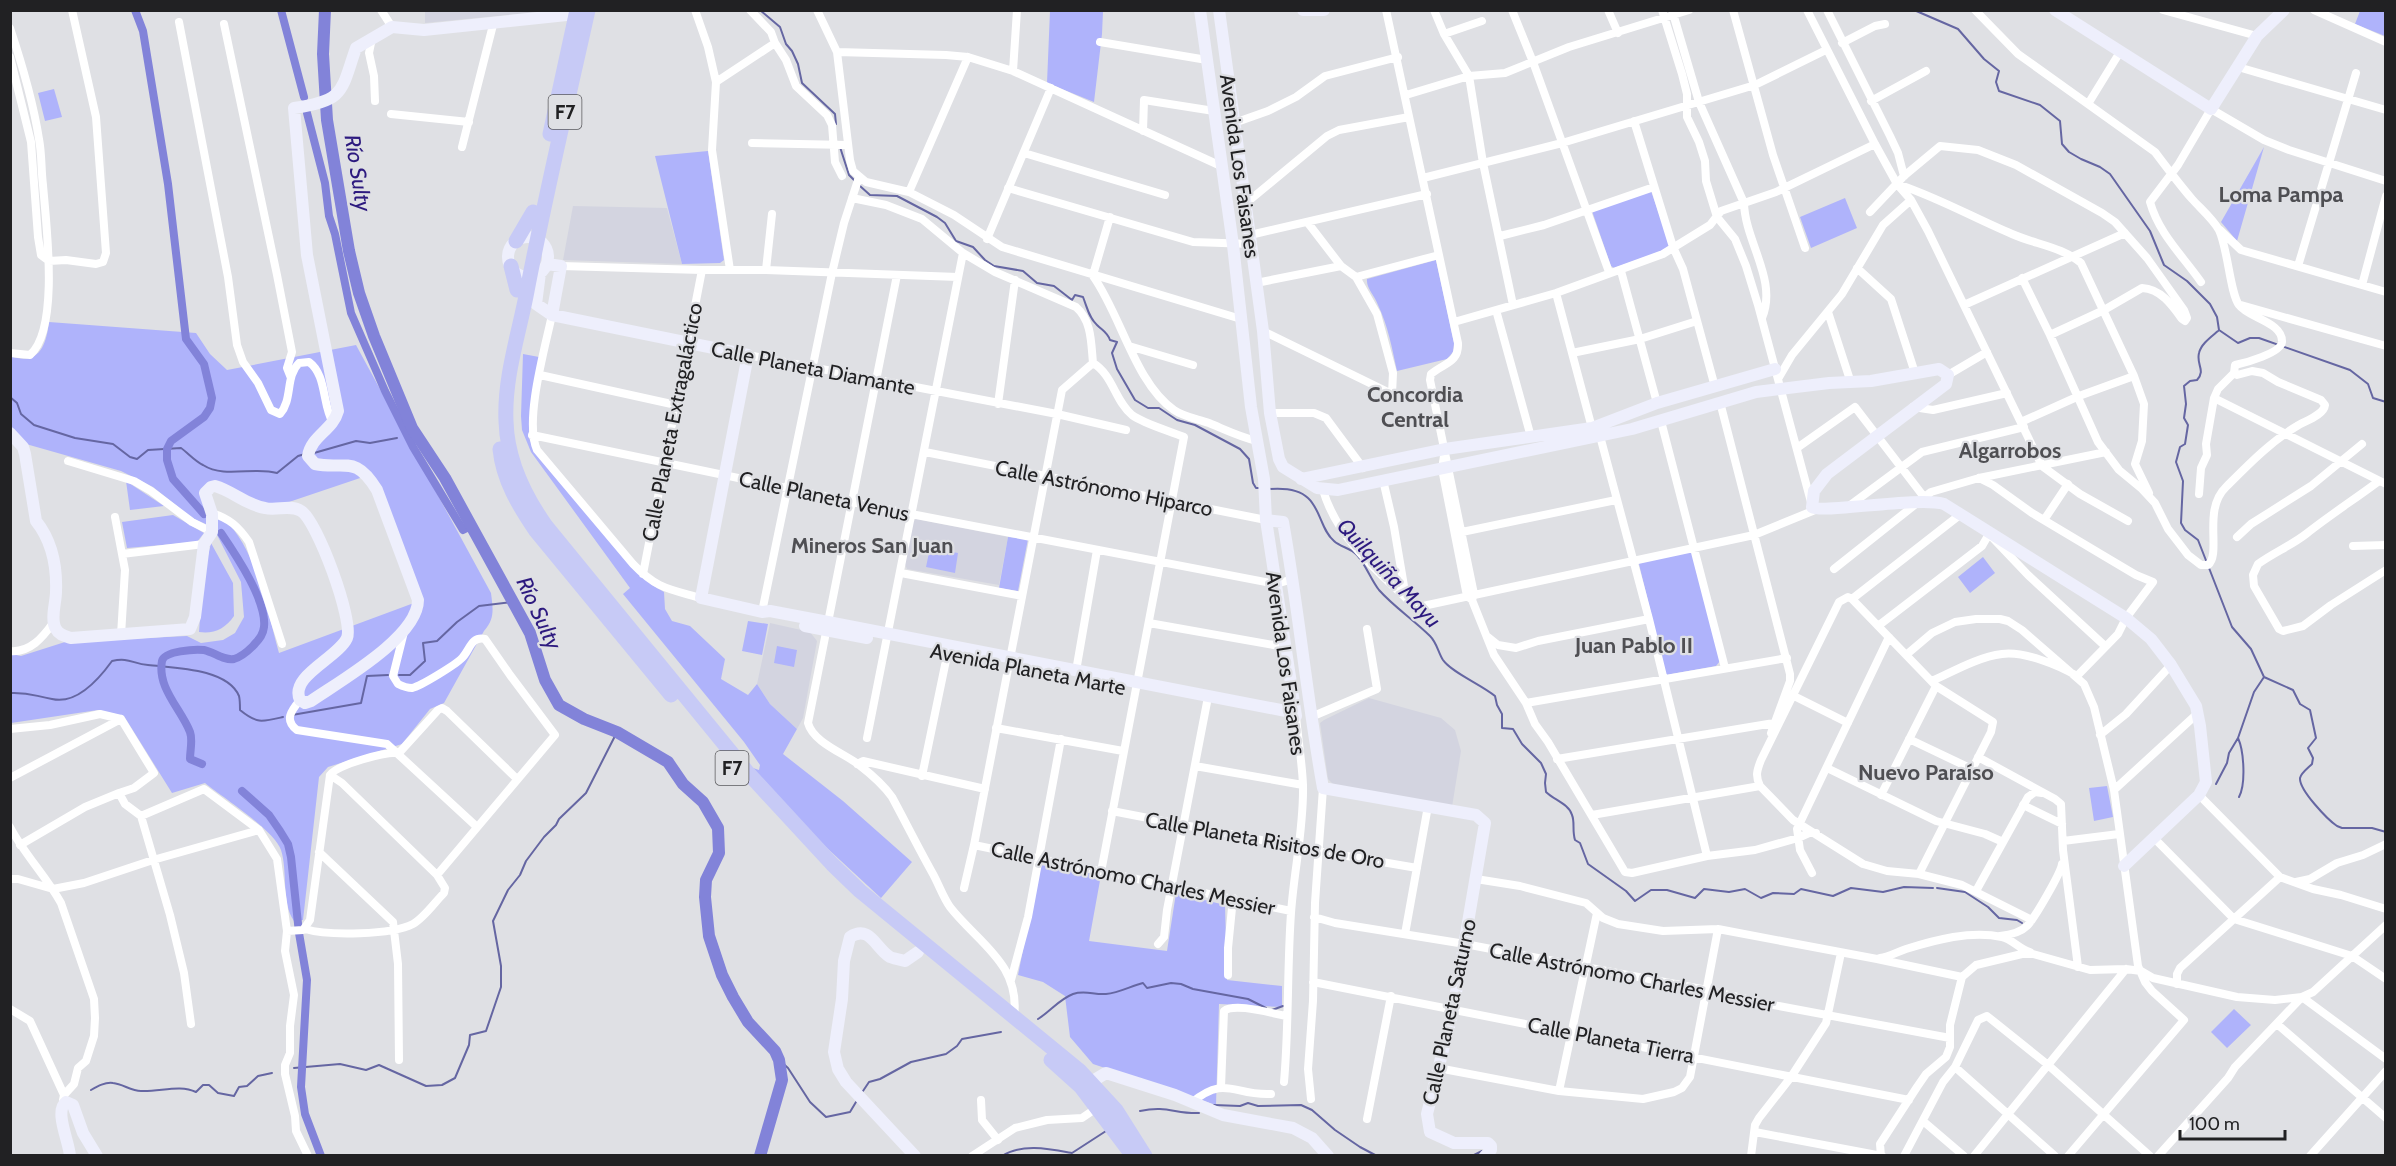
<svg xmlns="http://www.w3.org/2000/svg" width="2396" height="1166" viewBox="0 0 2396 1166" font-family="Cabin,sans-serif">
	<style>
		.built { fill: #d3d4e0 }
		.green { fill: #afb3fb }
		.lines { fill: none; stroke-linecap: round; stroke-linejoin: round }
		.stream { stroke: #6566a2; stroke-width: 2 }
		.canal { stroke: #8283d9; stroke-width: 8 }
		.river { stroke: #8283d9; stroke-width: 12 }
		.street { stroke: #fff; stroke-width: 8 }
		.secondary { stroke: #eeeffc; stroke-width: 12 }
		.highway { stroke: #c7caf6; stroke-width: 15 }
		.labels { text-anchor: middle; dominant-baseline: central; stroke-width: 4.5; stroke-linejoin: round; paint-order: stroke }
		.shield { fill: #dfe0e4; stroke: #5a5a5d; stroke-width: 1.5 }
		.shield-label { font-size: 20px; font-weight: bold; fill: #212123 }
		.street-label { font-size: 21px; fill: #212123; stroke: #dfe0e4 }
		.water-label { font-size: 22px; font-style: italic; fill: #2d1a7f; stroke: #dfe0e4 }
		.neighbourhood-label { font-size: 22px; font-weight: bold; fill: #4f4f53; stroke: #dfe0e4 }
	</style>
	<rect width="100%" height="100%" fill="#dfe0e4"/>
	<path class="built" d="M425,11V10L548,11L425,23Z
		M573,206L667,208L682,264L563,260Z
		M916,519L1008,537L999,585L907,569L905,564L913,522Z
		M770,623L810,632L817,641L803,718L797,729L770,704L757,684Z
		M1369,698L1441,718L1455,730L1461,751L1452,807L1335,786L1328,779L1320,723L1324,720Z"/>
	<path class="green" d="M1050,11H1103L1102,34L1094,102L1047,83Z
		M2360,11H2385V36L2355,24Z
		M54,89L62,117L45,121L38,93Z
		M2264,147L2237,241L2221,222Z
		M708,151L724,260L720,263L682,264L655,156Z
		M1651,191L1670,245L1662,251L1614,268L1611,266L1592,211Z
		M1845,198L1857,228L1811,248L1800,217Z
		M1436,260L1454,343L1453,352L1447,359L1397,371C1392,348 1388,326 1378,305C1375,296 1366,288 1367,279Z
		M49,322L196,333L210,354L227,370L356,345L491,593C493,609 495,619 484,631L444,703L430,709L402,744L328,767L319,777L303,920L294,921C281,902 288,872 281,850C274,830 222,797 205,783L172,793L124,716L98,710L11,723V654L21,656L65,642L187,636L201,643L223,640L235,633L244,617L241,582L216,533L215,519H224C257,550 267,610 279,653L422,600L372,474L289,502L270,505L209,485L210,526L192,518L153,487L121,471L26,444L11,428L10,356C39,366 46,346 49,322Z
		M523,354L539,357L529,428V438L534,449L652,585L664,592L665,609L672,621L690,626L725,659L721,679L748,695L757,684L770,704L797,729L783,754L843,801L912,862L881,898L814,836L753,768L759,770L760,765L744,742L623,594L630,588L531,452L522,430L521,416Z
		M126,481L164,506L130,510Z
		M173,515L204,533L197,542L127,548L122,522Z
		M1008,537L1028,539L1018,591L999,588Z
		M211,543L233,583L234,616C225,629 214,634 199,632L203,576Z
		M930,548L958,553L955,573L926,567Z
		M1689,551L1692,553L1720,661L1716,666L1666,675L1639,564L1640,562Z
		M1983,557L1995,573L1970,593L1958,577Z
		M748,621L768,624L762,655L742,651Z
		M777,646L797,650L794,667L774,663Z
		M2107,786L2113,817L2094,821L2089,788Z
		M1040,865L1101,875L1089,941L1167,951L1176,893L1225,905L1227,980L1282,986V1007L1219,1004L1216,1105L1093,1064L1070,1037L1065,996L1043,982L1018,975Z
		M2234,1009L2251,1025L2227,1048L2211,1032Z"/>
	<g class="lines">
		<path class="stream" d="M760,10L780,27L786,44L792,51L798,64L802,83L835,114L836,124
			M1914,10L1958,29L1984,59L1999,71L1996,82L1999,91L2040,105L2060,121L2062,144L2069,152L2081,159L2100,167L2110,174L2150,231L2164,265L2187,281L2210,304L2217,317L2219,330L2238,343L2250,338H2259L2350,370L2368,384L2373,398L2386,402
			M840,147L849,175L856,182
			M860,186L870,195L897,196L937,217L945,223L956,241L973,247L985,260L994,266L1023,271L1037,283L1054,286L1072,300L1075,295L1083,297C1087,307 1089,318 1097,325C1103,331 1107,332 1110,340L1117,342L1112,353L1117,369L1135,400L1148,408H1159L1177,420L1195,425L1240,449L1249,459L1253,483L1256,488H1261
			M10,397L17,403L21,414L34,425L75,438L113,444L130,457L137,459L148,450L181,448C188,453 195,461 203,465C225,479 254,466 277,473L298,456L305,454
			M314,453L356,441L370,443L397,438
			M1269,489C1282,488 1298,488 1308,498C1321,510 1321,530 1334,541C1340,547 1351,548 1357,555C1366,565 1371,580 1379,590C1394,607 1414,620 1430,636C1437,643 1438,652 1443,660C1451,672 1482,685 1495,696L1497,705L1502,714V728L1513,729L1522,744L1541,763L1546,774L1545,783L1546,792C1554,800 1569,804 1572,815C1575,822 1572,830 1575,840L1580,843L1588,864L1626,891L1635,901L1651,890H1667L1695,898L1704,889L1729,892L1745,889L1761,898L1773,893L1794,894L1801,889L1833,896L1851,888L1883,892L1904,887L1933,888
			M2207,563L2198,540L2185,530L2181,523L2183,481L2176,462L2180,447L2185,444L2188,425L2184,418L2186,404L2184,386L2190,381L2197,380C2206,370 2196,365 2199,353C2201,344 2211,337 2218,331
			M2209,568L2232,627L2251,649L2264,677L2293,690L2300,704L2310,710L2316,738L2308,748L2313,758L2312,764C2308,768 2301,773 2300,778C2299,790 2328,820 2337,826L2342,828H2372L2386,832
			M399,675H410L425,661L423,643L437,641L457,622L479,606L512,602
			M10,693C30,692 34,696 52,699C77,705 99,679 112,661C129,657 133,664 148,665C173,668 227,668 239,696C240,700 240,706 240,710C257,724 262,722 283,717
			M292,715L361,703L367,676L388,675
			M2216,784L2227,763L2229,753L2238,738
			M2239,797C2246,784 2244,751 2238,738L2254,692L2264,677
			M1937,888L1965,892L1988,907L1999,918L2017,920L2022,923
			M1272,1010L1283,1006
			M1038,1019C1051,1011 1058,1000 1073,994C1085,990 1094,995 1106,994C1119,993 1131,986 1143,983L1147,988L1171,983L1181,984L1193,989L1248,999L1266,1008
			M779,1060L788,1068L810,1102L826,1117L850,1112L856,1102
			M294,1068L340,1064L366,1070L379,1065L426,1086L442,1085L455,1078L469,1045L470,1035L486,1031L501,987V966L493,921L508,890L520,875L526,861L544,837L556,825L559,819L586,793L617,732
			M91,1090C98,1086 105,1082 113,1083C123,1084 131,1091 141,1091C160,1092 180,1084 196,1092L203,1085H209L218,1093L234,1096L239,1087L247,1086L258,1076L272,1073
			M863,1091L869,1082L880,1079L911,1062L946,1054L957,1046L962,1039L1001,1032
			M1214,1105L1240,1106L1248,1103L1258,1106L1301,1105L1312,1110L1335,1130L1360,1147L1377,1156
			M1140,1111C1167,1105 1175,1114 1199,1113
			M1002,1156C1022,1143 1050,1149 1072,1153L1106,1131
			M1472,1156L1482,1151"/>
		<path class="canal" d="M135,10L143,31L168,184L186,339L204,364L212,398L210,408L204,417L171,441L167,449V460L173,479L204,514
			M281,10L304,97
			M307,113L325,183L329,216L335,234L351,313L385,391L413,447L463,530L471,526
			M202,764L190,759C190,750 193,740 190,732C181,709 157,688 162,661C164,651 195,649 204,650C214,652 224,661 234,659C241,657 248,651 253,646C258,640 263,636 264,627C267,601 236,555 221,533
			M242,791L269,815L280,831L288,844L291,857L299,933L307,980L301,1087L305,1114L321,1156"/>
		<path class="river" d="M325,10L323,54L327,120L349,251L359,293L374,336L412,428L445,478L530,633L545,680L559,705L584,719L617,732L668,762L683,784L703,802L718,828L719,853L706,880L705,897L709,936L722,975L733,997L748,1022L775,1051L779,1060L782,1080L760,1156"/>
		<path class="street" d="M381,10L392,27
			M695,10L708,47L716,82L712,150L730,270
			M750,10L771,32L775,43L786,60L796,86L827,115L832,125L835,162L842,176
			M817,10L837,52L850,160L853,171L866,182L909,192L954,215L1002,247L1241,319
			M1386,10L1458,343C1459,363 1444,363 1431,374L1430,380L1474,594L1472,600
			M1434,10L1444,34L1469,76L1483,163L1513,305
			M1512,10L1533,62L1609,272
			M1608,10L1618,33
			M1662,10L1682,74L1687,94V117L1699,142L1705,161L1706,181L1717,217L1735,239L1746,266L1758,305L1811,502
			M1672,10L1699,102L1744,203C1745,242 1778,280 1762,318
			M1733,10L1773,155L1805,248
			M1807,10L1875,144L1897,184L1911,200L1928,231L2042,466L2080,494L2128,521
			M1827,10L1890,136L1898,153L1904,176
			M1975,10L2018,54L2155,152C2167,168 2179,184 2192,199C2200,208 2213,219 2219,230C2228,249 2230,293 2239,305C2248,318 2283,322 2282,342C2281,353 2245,363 2235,365L2234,373L2237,375L2252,371L2263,373L2278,382L2321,400L2325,405C2324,415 2305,421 2297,426C2270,442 2247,466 2226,487C2202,510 2222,553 2208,565H2201L2188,555L2168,529L2155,503L2142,489L2119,470L2098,442L2050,335L2022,278
			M2163,10L2257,36
			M2314,10L2386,42
			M179,22L228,277L237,345L243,362L258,383L271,410L280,414C293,399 285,377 299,363L309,362C327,375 322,405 333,423
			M224,24L277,275L292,352L287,368L291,378
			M10,28C22,64 33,101 39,139C42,154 41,170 43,185C46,223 60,329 30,355L10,353
			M1444,34L1482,21
			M372,38L369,53L374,76L375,101
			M1100,42L1207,60
			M1842,43L1875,26L1885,24
			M837,52L946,55L968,57L1013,71L1221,166
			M10,57L31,142L38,237L41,255L49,261L66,260L96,264L103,262L106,253L96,117L72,10
			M2238,67L2386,110
			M1013,71L1017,10
			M716,82L775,43
			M1406,95L1469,76L1505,73L1569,47L1689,10
			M1871,101L1926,71
			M2088,104L2120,52
			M391,114L469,122
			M1634,121L1673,247L1683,269L1715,387
			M1234,123L1268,111L1296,97L1325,76L1398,57
			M1143,131L1144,100L1214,111
			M752,143L848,145
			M462,147L494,21
			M1024,153L1165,195
			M1423,178L1562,143L1755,85L1826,50
			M1900,185C1941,199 1974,218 2012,234C2034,244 2063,247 2081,263L2134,376L2144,404L2142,441L2135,464L2149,493
			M1008,188L1193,242L1251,244
			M909,192L968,57
			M852,198L886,205L922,219L963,253L995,272L1076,307C1092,321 1091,343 1093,363C1113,375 1115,401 1132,415C1144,424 1170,431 1184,437L1101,872
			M1245,204L1327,136L1339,130L1409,117
			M1870,212L1904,176L1940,146L1978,150L2016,165L2102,213L2115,222L2147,258L2184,310L2187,318L2185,321L2182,319C2172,305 2161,289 2142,288L2104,310L2050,335
			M2220,230L2241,250L2386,292
			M1250,235L1427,194
			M1500,236L1544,225L1654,187
			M987,239L1051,88
			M561,266L702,270H766L958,277
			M2298,266L2356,73
			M1857,268L1891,299L1915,373
			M766,270L772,214
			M1621,271L1657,403
			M897,275L808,723C813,742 843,753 858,764C871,774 883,784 892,797C906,823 919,849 933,874C939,885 943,897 950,907C978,943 1021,964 1014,1017
			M1093,275L1110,217
			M1093,276C1121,315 1135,383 1174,410C1184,417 1198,419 1209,423C1226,430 1240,437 1257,441
			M1356,277L1439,255
			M2201,282C2183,256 2159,234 2150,202L2178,165L2211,109L2264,140L2289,150L2386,181
			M1256,283L1341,266
			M2362,285L2386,196
			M1556,293L1592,428
			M1964,305L2125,233
			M2241,305L2386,346
			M1496,310L1531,437
			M1828,312L1851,383
			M552,315C545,348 524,421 537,450L633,564C657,589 669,589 701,598
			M1454,322L1556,293L1663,254L1710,225L1721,211L1776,192L1875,144
			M1263,331L1392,394L1393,373L1377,314L1356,277L1341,266L1308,223
			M1129,346L1193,365
			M1572,353L1640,339L1697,321
			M748,355L1057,414L1126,430
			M540,375L676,405
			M1948,375L1987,352
			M1778,379L1792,355L1842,294L1883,225L1911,200
			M2214,398L2386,484
			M1720,402L1790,674V681L1771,733
			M998,404L1015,280
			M1913,407L1933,410L2007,393
			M1270,413H1314L1326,418L1363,468
			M1661,421L1725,668
			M2021,422L2079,396L2134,376
			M532,435L911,514L1276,584L1293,579
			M1600,436L1649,619L1707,856
			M1797,448L1855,407L1924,497
			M1445,449L1442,469L1467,596L1472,600L1494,655L1526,703L1535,724L1548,742L1625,872L1632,873L1707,856L1755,850L1798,838L1809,833H1816
			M925,452L1266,520
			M68,461L134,481L151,491L192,522L212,532
			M1383,480L1394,527L1406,598
			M2379,481C2355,499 2330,515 2306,534C2292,545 2273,553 2258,564L2253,575L2254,586L2279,629L2283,631L2303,626L2331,605L2386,570
			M1323,490C1336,535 1373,568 1406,598L1415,605L1423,606L1754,535L1815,510
			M2199,494L2201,468L2207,455L2206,444L2214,398L2218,389L2234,373
			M1849,506L1922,452L2024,427
			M212,513C230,519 238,526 249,542L282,644
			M1961,514L1852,599L1848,597L1839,602L1761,760C1757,770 1755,776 1760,786L1793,820L1863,864L1887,871L1919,874L1962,885L2032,920
			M115,517L125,570L121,635
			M2044,520L2068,484
			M1462,532L1616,500
			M2237,537L2251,524L2311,486L2362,444
			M2353,546L2386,545
			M122,554L204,544
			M1834,569L1931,492L1979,478L2106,452
			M901,573L1022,596
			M643,574L702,270
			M1852,599L1936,686L1993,722L1991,732L1919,874
			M762,612L832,273L844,223L859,177
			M1149,623L1285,647
			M1878,626L1982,546L1989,534L2028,575L2105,646
			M404,632L393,676L398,684C402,686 407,688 412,688C421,686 455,665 462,658C470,650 471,636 485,639L510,675L555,735L437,875
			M1488,637L1498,645L1516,648L1538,641L1649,619
			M10,651C30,653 43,637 53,623
			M1906,655L1932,633L1955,622L1976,619H2000L2008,621L2022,630L2084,684L2094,707L2114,790L2138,966L2145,982L2152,991L2184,1020L2068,1156
			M1076,671L1097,550
			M1932,681C1954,671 1978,657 2002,654C2024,651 2058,665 2077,676L2118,634L2126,618L2153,582L2136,575L2104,556L2032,513L1993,485L1979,478
			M1794,696L1848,723
			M300,700C291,711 284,720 297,730L387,744L477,827
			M1526,703L1787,658
			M1311,717L1377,689L1367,629
			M996,728L1123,751
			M10,729L50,725L100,714L121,719L154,773L134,788L119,793L125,804L141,816L204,789L259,830L277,859L287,931L285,951L294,995L290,1026V1053L285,1065V1074L295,1116L296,1131L308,1156
			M2100,735L2126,714L2171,665
			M867,738L963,253
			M1909,739L1972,769
			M399,753L438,710L442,708L447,711L517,779
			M1978,757L2055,799L2061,804L2063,850L2078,967
			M1557,759L1774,723
			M857,764L863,761L985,789
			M1195,766L1303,785
			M1827,768L1936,821L1985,834L2003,842
			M922,776L949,646
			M10,778L121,719
			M2114,790L2198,713
			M1881,795L1936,686
			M2199,795L2280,877L2313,889L2341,895L2386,909
			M2023,805L2062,824
			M1112,811L1318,851L1417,868
			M1592,815L1760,786
			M141,816L170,915L184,973L191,1024
			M10,827C24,854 46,876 61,903L94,999L95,1018L94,1036L86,1061L78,1068L74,1084L64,1095
			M2154,838L2234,919L2352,956L2386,979
			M2063,841L2119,834
			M20,845L85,807L119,793
			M974,845L1291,911
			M319,852L393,922L398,964L399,1060
			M1812,873L1800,850L1797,829L1889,637
			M10,879H18L53,889L84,883L153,860L259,830
			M1476,879L1520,886L1586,903L1603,918L1618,924L1663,931L1718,929L1877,959L1962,977
			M2296,882L2310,879L2337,863L2363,855L2386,844
			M964,888L974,845L1062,390L1093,363
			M1976,891L2028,797L2035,792L2042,793
			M1314,917L1335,923L1465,944L1707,990L1768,1004L1950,1038
			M305,929C328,936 392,935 413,924C424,918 435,902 444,893L445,888L437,875L342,783L330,775
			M287,931L303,930L310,920L330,775C337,765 386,751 399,753
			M1405,934L1428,806
			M2000,936C2009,935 2020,933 2027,926C2034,919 2061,873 2062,864
			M1158,944L1164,937L1167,910L1208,697
			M1880,958C1889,957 1897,952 1906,949C1935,940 1971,930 2002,937C2012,939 2019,949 2030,952
			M1228,975V948L1233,898
			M1011,980L1028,917L1061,739
			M1313,982L1909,1100
			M2177,984V974L2180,968L2280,877
			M10,1009L30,1021L64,1095L63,1100
			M2277,1024L2386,1118
			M1955,1067L2055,1156
			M1438,1068L1559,1091L1643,1099L1674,1092L1682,1088L1690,1077L1718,929
			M1284,1082C1289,1026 1287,970 1291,913C1294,870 1304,828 1303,785C1302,762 1298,739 1296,716
			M1221,1087L1224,1011C1235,1002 1273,1014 1287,1016
			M1559,1091L1597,913
			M1311,1099L1308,1069L1313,1001L1315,903L1323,788
			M981,1100L982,1120L998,1140
			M1191,1103C1226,1074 1233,1096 1271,1094
			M1367,1119L1391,996
			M1923,1121L1964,1156
			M1755,1132L1882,1156
			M972,1156L1015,1128L1047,1120L1082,1118L1098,1107
			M1751,1156L1755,1125L1759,1118L1791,1077L1826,1023L1841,953
			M1881,1156L1880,1144L1917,1087L1926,1074L1946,1057L1950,1047V1025L1962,977L1976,965L2022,954H2033L2090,970L2126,969L2141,971L2153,978L2237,997L2275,1000L2302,997L2313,992L2386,925
			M1904,1156L1943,1082L1955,1067L1978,1020L1987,1016L2047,1064L2150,1156
			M1974,1156L2126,969
			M2158,1156L2228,1078L2235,1067L2302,997L2386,1059
			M2310,1156L2386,1071"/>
		<path class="secondary" d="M1200,10L1233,245L1251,407L1264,479L1266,520L1296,716
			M1219,10L1263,331L1270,413L1279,459L1283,467L1317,488L1338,490L1632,429L1756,392L1829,383L1871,381L1939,369L1948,375L1946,384L1827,474L1814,491L1812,507C1822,514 1919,496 1944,504L2126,618L2151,639L2171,665L2196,706L2200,726L2206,782L2199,795L2124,866
			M1303,10H1324
			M2055,10L2211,109L2257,36L2284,10
			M508 257a20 20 0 1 1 40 0a20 20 0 1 1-40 0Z
			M547,264L561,266L552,315
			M540,273L536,304L552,315L748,355L701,598L762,612L770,611L828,622L1291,712L1296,716
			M10,433L23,447L25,454L36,521C52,541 57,566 56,592C56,602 50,620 56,629C59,635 65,636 71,638L190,629L195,617L204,544L212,532V514L205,493L211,487L215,486C233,491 246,505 265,508C277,511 290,504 301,511C317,520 354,621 347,638C338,658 289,676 300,700L305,703L311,701C340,681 418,637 418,600L377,490C355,454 345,470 315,464L308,456C311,436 333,430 338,411L307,255L294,108C346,101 341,90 356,48L392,27L424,30L576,14
			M1301,479L1445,449L1592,428L1657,403L1775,369
			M1266,520L1283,522C1299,611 1307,700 1323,788L1476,815L1485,823L1453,1010L1427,1114L1430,1132L1454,1143H1488L1491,1146V1150L1485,1156
			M805,626L867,638
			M1091,1082L1106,1073L1175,1095L1223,1115L1293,1128L1312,1138L1328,1156
			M70,1156C69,1141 54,1111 66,1102L73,1105L83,1133L97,1156
			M915,1156L846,1082L838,1069L834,1052L842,999L844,961L850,937C870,924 876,949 890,957C895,959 901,960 905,961L918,952"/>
		<path class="highway" d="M588,10C567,104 545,197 527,291C519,334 504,377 506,421C507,460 524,495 546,526L748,773L832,864L860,891L1080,1071L1116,1110L1145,1156
			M550,134L577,10
			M516,241L533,212
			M511,266L517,290
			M500,449C503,480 519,506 536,531L671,695
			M1051,1060L1081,1087L1133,1156"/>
	</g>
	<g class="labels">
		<g class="shield">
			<rect x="548.5" y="95" width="33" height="34" rx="4.5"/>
			<rect x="715.5" y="751" width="33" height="34" rx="4.5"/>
		</g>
		<g class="shield-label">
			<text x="565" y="112">F7</text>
			<text x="732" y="768">F7</text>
		</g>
		<g class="street-label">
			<text transform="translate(1240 166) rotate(82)">Avenida Los Faisanes</text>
			<text transform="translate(813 368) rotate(11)">Calle Planeta Diamante</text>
			<text transform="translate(672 422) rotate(-79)">Calle Planeta Extragaláctico</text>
			<text transform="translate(1104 488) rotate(11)">Calle Astrónomo Hiparco</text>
			<text transform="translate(824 496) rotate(12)">Calle Planeta Venus</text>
			<text transform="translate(1286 663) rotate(82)">Avenida Los Faisanes</text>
			<text transform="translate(1028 669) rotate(11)">Avenida Planeta Marte</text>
			<text transform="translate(1265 840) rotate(10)">Calle Planeta Risitos de Oro</text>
			<text transform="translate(1133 878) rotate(12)">Calle Astrónomo Charles Messier</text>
			<text transform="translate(1632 977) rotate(11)">Calle Astrónomo Charles Messier</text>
			<text transform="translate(1449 1012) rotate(-78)">Calle Planeta Saturno</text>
			<text transform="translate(1611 1040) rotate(11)">Calle Planeta Tierra</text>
		</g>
		<g class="water-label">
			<text transform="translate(358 173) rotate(81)">Río Sulty</text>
			<text transform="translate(1389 573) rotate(47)">Quilquiña Mayu</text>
			<text transform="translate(539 613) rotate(65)">Río Sulty</text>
		</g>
		<g class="neighbourhood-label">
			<text x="2281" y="194">Loma Pampa</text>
			<text x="1415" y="394">Concordia<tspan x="1415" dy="25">Central</tspan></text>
			<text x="2010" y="450">Algarrobos</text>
			<text x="872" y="545">Mineros San Juan</text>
			<text x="1634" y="645">Juan Pablo II</text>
			<text x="1926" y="772">Nuevo Paraíso</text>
		</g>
	</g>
	<rect width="2396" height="1166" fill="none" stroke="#212123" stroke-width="24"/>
	<path d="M2180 1130v9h105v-9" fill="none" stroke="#212123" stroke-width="3"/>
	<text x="2189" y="1130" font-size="18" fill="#212123" stroke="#dfe0e4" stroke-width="4.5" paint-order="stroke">100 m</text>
</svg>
